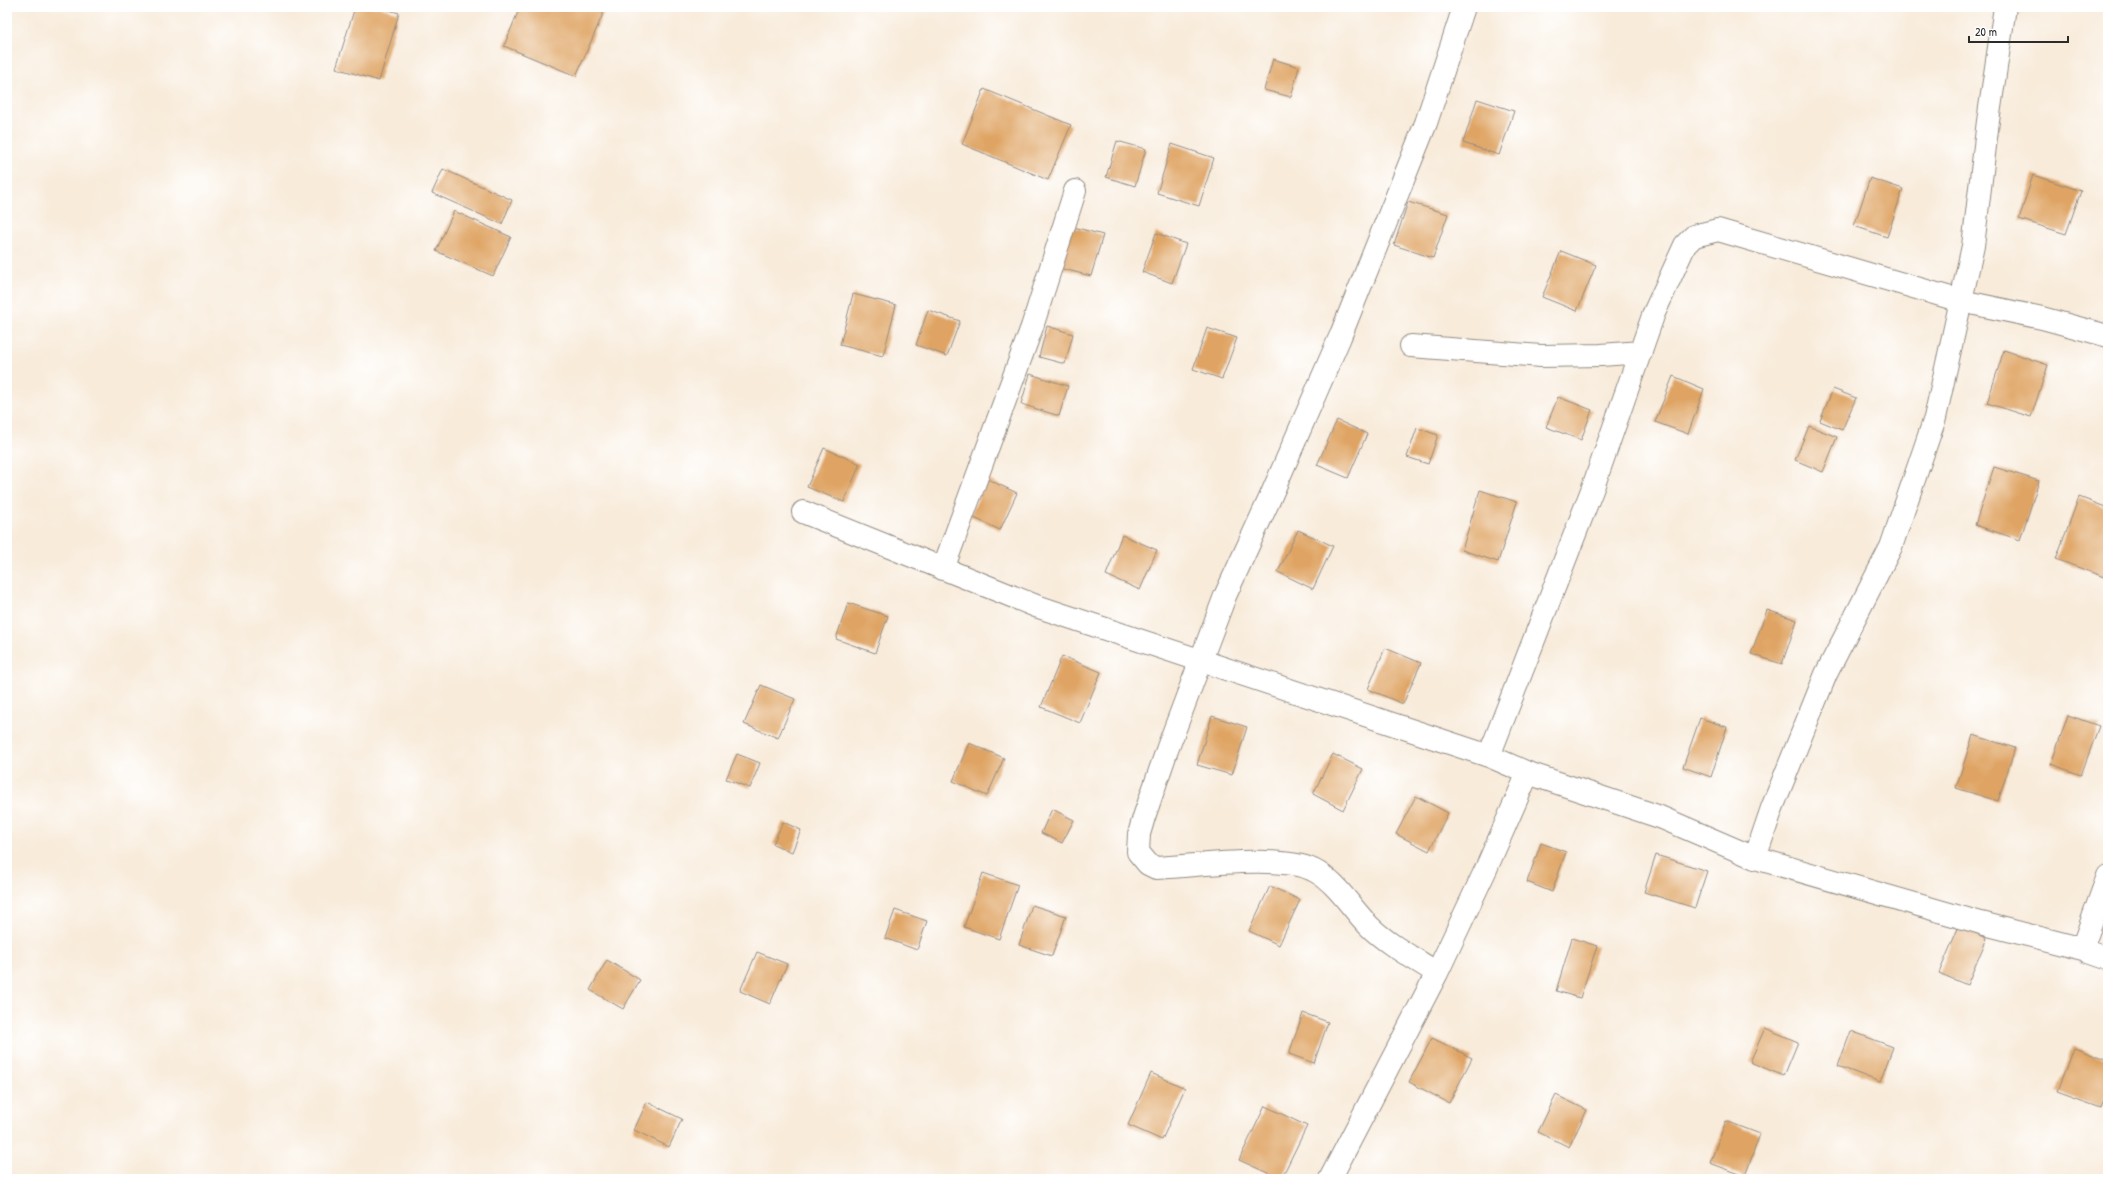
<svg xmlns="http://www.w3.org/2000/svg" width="2115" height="1186" viewBox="0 0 2115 1186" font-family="'Patrick Hand',sans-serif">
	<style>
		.building { fill: #dfa463 }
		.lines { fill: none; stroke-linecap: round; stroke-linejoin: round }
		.minor-casing { stroke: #928b82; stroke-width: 24 }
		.minor { stroke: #fff; stroke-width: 22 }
	</style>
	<rect width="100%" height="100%" fill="#fff"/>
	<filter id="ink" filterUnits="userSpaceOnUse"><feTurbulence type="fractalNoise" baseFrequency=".025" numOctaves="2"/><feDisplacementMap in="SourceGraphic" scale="8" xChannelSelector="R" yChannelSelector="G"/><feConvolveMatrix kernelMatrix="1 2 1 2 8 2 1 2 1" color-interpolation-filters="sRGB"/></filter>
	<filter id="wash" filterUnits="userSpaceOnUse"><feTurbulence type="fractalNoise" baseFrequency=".012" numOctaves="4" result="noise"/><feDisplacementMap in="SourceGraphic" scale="16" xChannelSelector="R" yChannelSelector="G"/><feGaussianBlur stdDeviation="0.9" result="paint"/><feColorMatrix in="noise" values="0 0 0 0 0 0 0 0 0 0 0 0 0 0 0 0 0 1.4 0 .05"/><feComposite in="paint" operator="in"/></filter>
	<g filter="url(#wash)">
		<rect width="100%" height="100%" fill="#f8ebda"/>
		<g id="blocks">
			<path class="building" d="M355,7H379L399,13L379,81L336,68Z
				M520,7H606L576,76L504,46Z
				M1273,59L1299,67L1291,97L1264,90Z
				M984,89L1071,125L1048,180L962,144Z
				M1477,99L1514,111L1499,155L1463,143Z
				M1117,141L1146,149L1135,186L1106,177Z
				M1172,144L1214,158L1199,206L1157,193Z
				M443,169L512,200L502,224L432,193Z
				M2033,175L2081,191L2066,234L2019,219Z
				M1870,178L1903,189L1887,237L1854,226Z
				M1408,202L1448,214L1433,258L1394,245Z
				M454,211L511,237L493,276L436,251Z
				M1070,226L1103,235L1091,276L1059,268Z
				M1156,233L1186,244L1172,283L1142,272Z
				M1561,251L1596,265L1577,311L1542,297Z
				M853,294L896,305L883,356L840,345Z
				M928,310L960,321L947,356L916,345Z
				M1047,326L1073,334L1065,364L1039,357Z
				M1207,328L1237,338L1222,379L1193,369Z
				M2004,350L2048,365L2031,417L1987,403Z
				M1030,374L1068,386L1059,416L1021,404Z
				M1673,376L1704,389L1688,434L1655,422Z
				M1833,389L1856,398L1842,430L1820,421Z
				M1558,397L1592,410L1581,440L1546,427Z
				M1337,420L1367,434L1348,478L1317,465Z
				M1809,426L1837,437L1823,472L1795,460Z
				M1417,428L1438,435L1428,464L1407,457Z
				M824,448L860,464L844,502L807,487Z
				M1994,467L2039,481L2020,540L1975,525Z
				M987,479L1017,493L1000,530L970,516Z
				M1480,490L1517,502L1498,562L1462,550Z
				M2079,497L2108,508V566L2104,577L2056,559Z
				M1298,530L1333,546L1313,589L1278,572Z
				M1122,535L1157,550L1140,590L1106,575Z
				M848,603L888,616L875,653L836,639Z
				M1767,610L1797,620L1782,664L1751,654Z
				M1385,648L1421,663L1403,704L1368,689Z
				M1062,656L1101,672L1080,723L1041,707Z
				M761,685L795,699L778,738L744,724Z
				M2068,715L2099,726L2081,775L2051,764Z
				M1212,716L1247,727L1232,775L1197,765Z
				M1700,718L1727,727L1711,777L1683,767Z
				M1973,735L2015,748L1998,801L1956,788Z
				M969,743L1004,758L987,796L953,781Z
				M737,754L760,763L750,788L726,779Z
				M1333,754L1363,769L1343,810L1313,794Z
				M1416,796L1448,813L1429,851L1396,834Z
				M1052,809L1074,820L1062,843L1041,833Z
				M783,822L801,830L792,852L773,844Z
				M1541,843L1566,852L1552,892L1527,882Z
				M1656,855L1707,871L1695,908L1644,892Z
				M983,873L1018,885L999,939L964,927Z
				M1270,886L1300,900L1279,945L1249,931Z
				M1032,905L1066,916L1052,956L1019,945Z
				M895,910L927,921L917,950L885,938Z
				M1959,926L1987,938L1967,985L1939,973Z
				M1572,938L1597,946L1580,998L1556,991Z
				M757,952L787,964L770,1004L740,991Z
				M607,960L640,980L623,1009L590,990Z
				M1303,1013L1328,1022L1314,1063L1289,1054Z
				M1765,1028L1798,1042L1784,1076L1750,1062Z
				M1851,1031L1893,1047L1880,1082L1838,1066Z
				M1432,1038L1472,1058L1449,1103L1409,1082Z
				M2073,1047L2108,1060V1089L2101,1108L2057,1092Z
				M1151,1073L1185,1088L1162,1140L1128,1125Z
				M1556,1095L1587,1110L1569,1147L1538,1132Z
				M647,1102L682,1119L669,1147L634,1130Z
				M1265,1106L1307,1126L1281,1179L1239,1160Z
				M1726,1121L1760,1134L1745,1176L1710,1163Z"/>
		</g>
	</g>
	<g filter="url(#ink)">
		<use href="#blocks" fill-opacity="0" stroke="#928b82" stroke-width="1"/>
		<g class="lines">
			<defs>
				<path id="minor" d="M1411,346L1541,356L1601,355L1641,352
					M803,512L1036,606L1489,756
					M943,569L1032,327L1075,191
					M1528,773L1660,817L1755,858L1981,923L2083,949
					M1755,858L1772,808L1826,674L1891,547L1935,418L1973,246L1988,121L2005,7
					M2108,876L2083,946L2088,952L2108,959
					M1437,973C1415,959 1387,944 1369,926C1351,908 1336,881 1313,870C1282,854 1193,866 1156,868L1148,864L1138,852L1139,834L1144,817L1167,750L1225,596L1270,498L1340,337L1426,123L1464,7
					M1330,1179L1437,973L1486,869L1528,773L1489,756L1592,490L1654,313L1685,245L1694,236L1718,230L1961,301L2042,318L2108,336"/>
			</defs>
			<use href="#minor" class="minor-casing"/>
			<use href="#minor" class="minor"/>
		</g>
	</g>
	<rect width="2115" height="1186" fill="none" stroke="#fff" stroke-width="24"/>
	<path d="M1969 36v6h99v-6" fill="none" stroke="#2b2b2b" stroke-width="2"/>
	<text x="1975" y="36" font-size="12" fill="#2b2b2b" stroke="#ffffff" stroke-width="3" paint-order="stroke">20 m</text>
</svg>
